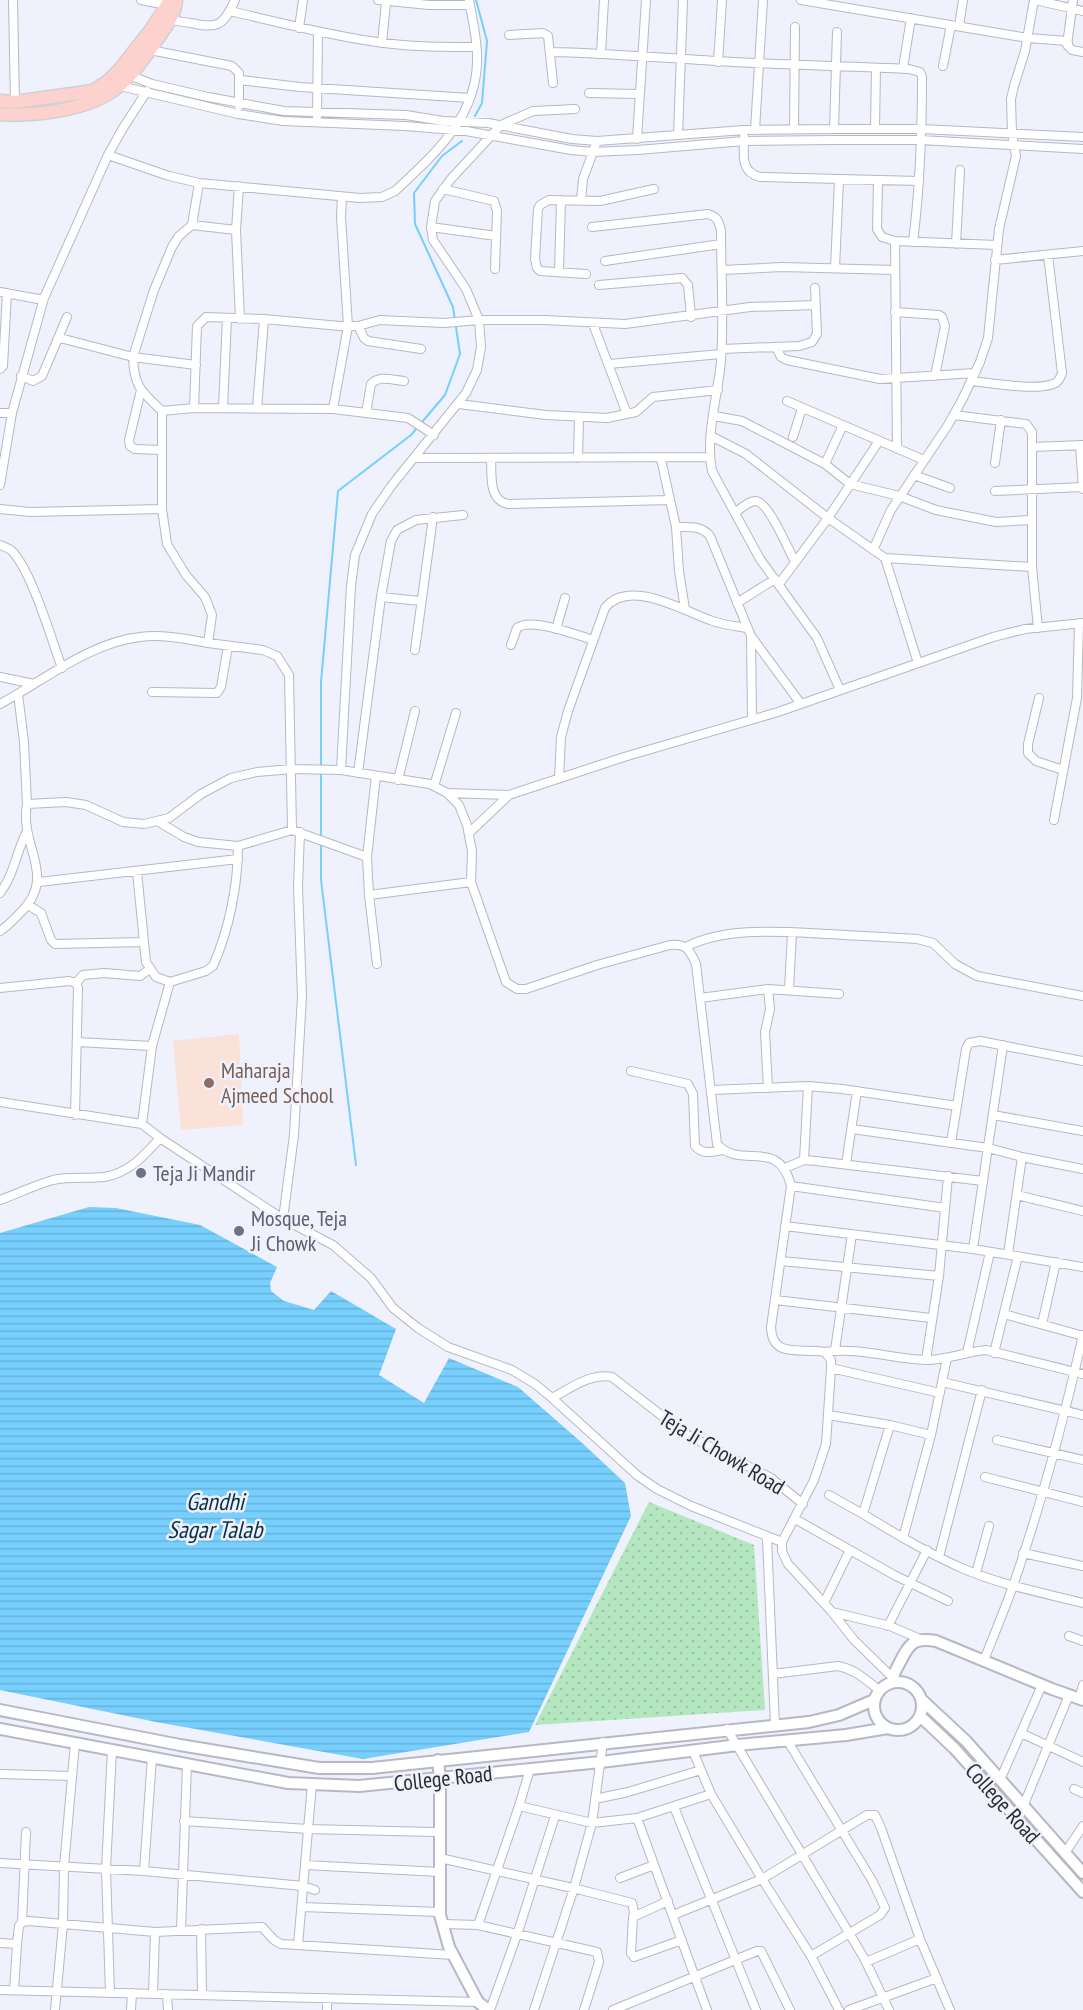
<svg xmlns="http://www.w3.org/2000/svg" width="1083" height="2010" viewBox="0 0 1083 2010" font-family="'PT Sans Narrow',sans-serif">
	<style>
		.education { fill: #fae2d8 }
		.park { fill: url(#park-dots) }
		.water { fill: url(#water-rules) }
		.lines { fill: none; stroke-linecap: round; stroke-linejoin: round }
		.stream { stroke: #77cffd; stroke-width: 2 }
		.minor-casing { stroke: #b6b8c3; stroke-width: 10 }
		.tertiary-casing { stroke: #b6b8c3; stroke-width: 14 }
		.secondary-casing { stroke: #b6b8c3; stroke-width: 14 }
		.primary-casing { stroke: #d0d1d1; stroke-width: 15 }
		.minor { stroke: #fff; stroke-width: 8 }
		.tertiary { stroke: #fff; stroke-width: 10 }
		.secondary { stroke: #fff; stroke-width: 10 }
		.primary { stroke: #fdd1cd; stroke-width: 12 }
		.education-dot { fill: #8d6e63; stroke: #eff1fc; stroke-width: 2 }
		.worship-dot { fill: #6b7280; stroke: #eff1fc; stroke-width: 2 }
		.labels { text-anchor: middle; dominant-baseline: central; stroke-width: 5; stroke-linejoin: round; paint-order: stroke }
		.education-label { font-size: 22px; fill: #785e54; stroke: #eff1fc; text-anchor: start }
		.worship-label { font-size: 22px; fill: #5b616d; stroke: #eff1fc; text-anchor: start }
		.street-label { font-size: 22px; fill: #2b2c30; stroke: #eff1fc }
		.water-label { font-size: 24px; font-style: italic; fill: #083144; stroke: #eff1fc }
	</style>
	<defs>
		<pattern id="park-dots" width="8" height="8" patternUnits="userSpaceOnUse" patternTransform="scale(1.5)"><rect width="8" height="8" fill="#b4e7c0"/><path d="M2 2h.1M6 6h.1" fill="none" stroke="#9bc6a5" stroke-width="1.8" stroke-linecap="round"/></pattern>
		<pattern id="water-rules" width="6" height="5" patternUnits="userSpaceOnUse" patternTransform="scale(1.5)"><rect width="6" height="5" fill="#77cffd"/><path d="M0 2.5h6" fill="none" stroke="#67b2d9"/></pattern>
	</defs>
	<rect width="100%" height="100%" fill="#eff1fc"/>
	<path class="education" d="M239,1034L243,1125L181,1130L173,1041Z"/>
	<path class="park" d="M649,1502L754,1545L765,1710L535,1725Z"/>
	<path class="water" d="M89,1207L116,1208L200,1225L277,1267L270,1283L271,1291L284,1301L314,1310L331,1291L396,1329L379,1375L424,1403L449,1358L518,1387L581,1442L625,1483L631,1516L529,1732L363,1759L156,1722L0,1690V1233Z"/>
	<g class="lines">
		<path class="stream" d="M475,116L482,103L487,41L476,0
			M321,838V682L338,491L411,435L445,395L460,354L453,307L415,224L414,193L442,156L462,141
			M321,843V880L356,1165"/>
		<defs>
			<path id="minor" d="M13,0L15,102
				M141,0L167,5
				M378,0L429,5H470
				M801,0L1028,38L1067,41L1068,43
				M1035,0L1083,11
				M1073,0L1067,45L1072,50L1083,52
				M230,11C277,22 323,34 370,41C405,47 441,47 476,47
				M167,18C174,21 182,22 191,23C218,29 223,26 235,0
				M959,26L963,0
				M299,28L303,0
				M509,35L543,33L548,36L553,83
				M382,43L386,2
				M150,50L232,66L239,73V106
				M550,52C606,53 661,58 716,61C780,65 845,66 909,69L920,72L922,77C922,132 920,187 913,242
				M601,53L604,0
				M718,62L722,0
				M943,66L951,25
				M903,68L911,18
				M126,74L152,84L208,97L284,111L406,115L443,121L488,123L572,139L597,141L744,130L834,129H922L1083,137
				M240,80L300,87L470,98
				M116,85L238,114L283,121L405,126L466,131L571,150L592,152L638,150L744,141L834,140H921L1083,149
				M589,93L639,94
				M317,116L318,32
				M875,128L876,68
				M794,129L795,27
				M834,129L837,32
				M755,130L763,0
				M678,135L683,0
				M744,137C744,155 740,172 760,177L919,181
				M637,139L646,0
				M108,155L169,176L199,183L360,198L382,197L395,191C435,154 479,115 477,56C477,37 472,18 469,0
				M878,180L877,229L882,237L895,241L997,245
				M239,186L236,230L240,319
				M443,189L494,201L497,211L495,269
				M581,201L583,179L597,141
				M192,225L236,230
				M431,227L496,236
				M592,227L708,214C718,217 719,222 721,231C721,274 724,318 721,361C718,396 705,435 712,471L760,559L817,638L840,690
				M895,241L897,449
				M956,244L960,170
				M995,260L1083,251
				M605,261L721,244
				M835,268L839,180
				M722,270L782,267L895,270
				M559,272L561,200
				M586,274L540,271L537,268L535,259L538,209L540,205L549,200L600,201L654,189
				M599,285L682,278L688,285L691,317
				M0,292L38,299L44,298
				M895,312L939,315L942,317L945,326L935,376
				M593,324L627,414
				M358,326L364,338L368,341L421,349
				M60,338L133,357C134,387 141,391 162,411
				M776,347L781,357L787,360L880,379L975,373
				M722,349L799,346L812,342L817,334L815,288
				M609,364L721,354
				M196,365L133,357L154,290L172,247L179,236L192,225L199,183
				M0,369L3,366L7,293
				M21,376L33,381L42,376L67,317
				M972,381C992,383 1035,391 1053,384C1059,382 1060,378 1062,373L1048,255
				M141,390L129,440L130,446L135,449L161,450
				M787,401L924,460
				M459,404L546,415L607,418L636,412L653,397L718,390
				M194,408L333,409L408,418L434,435
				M223,408L227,318
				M257,409L264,319
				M333,409L348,326L341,217L342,197
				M0,413H12
				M366,413L371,384C379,375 393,380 404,381
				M954,415L1026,424L1032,432V567L1038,628
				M714,416L742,421L825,464L850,484L899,496L936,510L996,522L1031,520
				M711,436L746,454L828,518L885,558L1032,567
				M793,437L802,408
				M1080,445L1083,489
				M1032,447L1083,445
				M414,458L709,457
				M491,458C492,475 488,500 508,504L670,500
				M578,458L579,418
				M661,459L676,527L679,571L685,609
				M995,463L1001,420
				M825,464L843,425
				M914,475L950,488
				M0,485L12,413L44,298L108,155L123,128L147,91
				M995,491L1083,487
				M0,509L30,512L162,509V411L194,408L197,326L206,317L264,319L340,326H358L380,320L444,323L479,320H544L625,324L750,307L816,305
				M162,509L167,544L186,575L205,597L209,607L212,615L208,643L263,650L277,656L289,675L292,830
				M735,513C740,509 747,502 755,501C768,500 789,551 795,562
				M676,527C689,527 701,525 710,536L751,636L801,704
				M0,545C5,547 9,548 12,551C32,572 51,638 62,668
				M873,550L891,510L948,425L962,400L980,362L988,338L999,229L1016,156L1012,134L1011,99L1014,86L1025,51L1034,0
				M885,558L918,663
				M779,584L828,518L879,441
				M381,597L420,601
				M737,603L775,579
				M556,629L565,598
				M751,637L752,719
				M511,645L517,628C531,617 577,635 593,640
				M415,650L433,517
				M0,677L34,684
				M152,692L217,693L221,687L228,646
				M18,694L24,742L27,804
				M1039,698L1028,744V753L1036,761L1063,770
				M0,704C43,681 91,642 140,637C162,634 186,639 208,643
				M341,770L351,586L355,555L372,514L392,485L466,393L477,370L481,347L479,320L466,289L433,240L431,227L435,201L450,180L501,125L533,111L575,109
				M358,773L381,597L391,541L397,530L416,520L463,515
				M559,778L561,737L568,711L605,608C628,578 682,610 710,620C722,625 735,626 747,628
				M398,780L415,711
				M434,786L456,713
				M447,793L509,795L624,757L778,712L993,637L1025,629L1083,623
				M1054,820L1077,698L1079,623
				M469,833L509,795
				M238,846L292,830L367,857L369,895L471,882
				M367,857L376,776
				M137,872L146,962L156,977L170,982
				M39,882L238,859
				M0,893C14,875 16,853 26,833
				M369,895L377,964
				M28,905L41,913L51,940L55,944L144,942
				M0,931C8,926 14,919 21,912C58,875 19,847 27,804L66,802L86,805L123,822L144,824L169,818L201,794L231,778L257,772L292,769L341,770L430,784L447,793L459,805L467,825L472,851L471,882L506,982L517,989H526L597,965L670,945C686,943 690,950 696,964L717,1144C741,1171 779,1136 791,1186L771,1327C772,1360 802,1347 825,1352L831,1360V1368L826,1444L814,1480L782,1542V1551L788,1564L832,1612L854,1640L892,1677
				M686,947C726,926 784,932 829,934C858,936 888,937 917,939L933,943L955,964L977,976L1083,996
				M76,983L83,975L104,973L140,976L150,969
				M0,988L69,981L76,983L78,988L75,1115
				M768,989L770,1009L765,1032L768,1088
				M789,989L792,933
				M700,998L768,989L839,994
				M77,1042L152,1046
				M631,1071L688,1084L693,1094L695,1146C703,1155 712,1152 722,1150
				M712,1090L808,1086L842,1089L957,1106
				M0,1102L142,1124L160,1138L283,1219L333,1245L371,1278L393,1308L418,1328L448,1347L512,1370L535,1384L552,1398C571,1388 590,1373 612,1377L684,1433L771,1478L803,1504
				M993,1115L1083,1131
				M142,1124L152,1046L170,982L206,971L213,966C229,930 238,885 238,846L198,842L184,837L159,822
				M852,1129L988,1148L1022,1157L1083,1169
				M951,1143L966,1049L969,1043L980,1041L1083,1061
				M804,1160L808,1086
				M846,1164L857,1091
				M785,1168L804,1160L816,1161L983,1181
				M791,1186L945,1208
				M1017,1195L1083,1211
				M0,1200C17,1194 35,1185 53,1180C70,1176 87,1179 104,1177C129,1173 144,1156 160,1138
				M283,1219L294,1135L302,996L298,887L300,832
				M785,1226L973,1249L1083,1267
				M973,1249L1003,1045
				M1008,1254L1022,1157
				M781,1261L939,1276
				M775,1300L931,1318
				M1004,1314L1083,1336
				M1042,1324L1056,1262
				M835,1350L852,1234
				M825,1352C859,1347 892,1359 926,1360C947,1360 965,1352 986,1350L1083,1374
				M967,1353L990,1252
				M994,1353L1018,1256
				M926,1360L939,1276L948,1176
				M831,1368L940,1393
				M942,1382L1083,1415
				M552,1398L638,1476L657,1489L691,1506L782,1542
				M828,1415L890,1425L931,1435
				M890,1425L863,1514C896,1534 929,1554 964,1569C1001,1585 1044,1593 1083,1603
				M997,1440L1083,1460
				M985,1477L1083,1502
				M829,1495L863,1514
				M795,1519L896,1576L948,1601
				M767,1538L775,1725
				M903,1538L931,1435L947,1358
				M1023,1553L1083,1566
				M939,1557L982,1390
				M976,1573L989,1526
				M824,1603L850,1550
				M832,1612L890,1626L920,1639
				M888,1626L927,1550
				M1069,1636L1083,1641
				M984,1660C994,1635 1005,1609 1014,1583C1042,1502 1064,1419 1083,1335
				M773,1674L838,1666C855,1669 866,1680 879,1690
				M1079,1699L1083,1685
				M727,1729L864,1958L889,2010
				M1021,1733L1083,1762
				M787,1740L873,1882L885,1908L880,1915L811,1956
				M693,1751L711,1794L762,1879L811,1956L839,2010
				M0,1774L72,1776
				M1000,1780L1042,1685
				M1074,1789L1083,1793
				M595,1799L628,1792L701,1770
				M519,1806L592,1823L637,1818L711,1794
				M674,1807L756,2010
				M637,1818L707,2010
				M1018,1819L1069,1695
				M184,1821L308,1829L434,1832
				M1065,1853L1083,1826
				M440,1858L577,1889L632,1903L634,1912L633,1917
				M0,1863L144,1871L303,1886L315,1890
				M305,1865L440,1872
				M144,1871L152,1757
				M620,1878L654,1865
				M668,1901L633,1917L631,1953L634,1957L682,1940
				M302,1907L440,1912
				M673,1915L762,1879L867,1815H875L881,1828L920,1939L950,2010
				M22,1922L26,1832
				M443,1924L478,1925L597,1952L599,1962L584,2010
				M478,1925L519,1806L530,1769
				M201,1929L202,1995
				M181,1930L187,1764
				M0,1943L17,1944L14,1990
				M17,1944L19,1926L22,1922L29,1921L155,1932L262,1927L274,1940L281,1944L453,1955
				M298,1945L312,1784
				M866,1962L920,1939
				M0,1990L478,2002
				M110,1993L106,1869L112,1750
				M153,1994L155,1932
				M167,1994L168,2010
				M55,2010L63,1924L64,1867L75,1743
				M131,2010L132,1993
				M327,2010V1998
				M490,2010L517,1935L555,1816
				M534,2010L574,1888L592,1823L603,1742
				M613,2010L757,1951H761L763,1955L790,2010
				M849,2010L937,1978"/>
			<path id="tertiary" d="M893,1682C892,1675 896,1670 899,1664C909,1644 913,1637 936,1641L1052,1689L1083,1700
				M438,1760L440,1779V1915L449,1947L478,2002L488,2010"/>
			<path id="secondary" d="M874 1706a24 24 0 1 1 48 0a24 24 0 1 1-48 0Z
				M922,1700L966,1741L1083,1873
				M0,1710L180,1745L319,1768H372L809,1722L839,1715L874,1700
				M920,1716L955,1749L1083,1892
				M0,1729L288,1783L359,1786L601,1762L738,1745L846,1735L888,1728"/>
			<path id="primary" d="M0,101L15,102L93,91L108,81L120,69L150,31L167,5L175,0
				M0,114C17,116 34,114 50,112C107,104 125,87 156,41C165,28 175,16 176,0"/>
		</defs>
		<use href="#minor" class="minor-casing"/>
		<use href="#tertiary" class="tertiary-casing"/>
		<use href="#secondary" class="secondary-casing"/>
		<use href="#primary" class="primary-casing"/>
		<use href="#minor" class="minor"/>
		<use href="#tertiary" class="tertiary"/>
		<use href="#secondary" class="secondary"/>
		<use href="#primary" class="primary"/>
	</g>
	<circle class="education-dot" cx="209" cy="1083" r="6"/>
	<g class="worship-dot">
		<circle cx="141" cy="1173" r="6"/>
		<circle cx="239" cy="1231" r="6"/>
	</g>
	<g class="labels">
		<g class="education-label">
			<text x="221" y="1070">Maharaja<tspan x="221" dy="25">Ajmeed School</tspan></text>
		</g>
		<g class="worship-label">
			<text x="153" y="1173">Teja Ji Mandir</text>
			<text x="251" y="1218">Mosque, Teja<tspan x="251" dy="25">Ji Chowk</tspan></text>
		</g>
		<g class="street-label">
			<text transform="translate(722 1452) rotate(31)">Teja Ji Chowk Road</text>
			<text transform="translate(443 1778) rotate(-6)">College Road</text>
			<text transform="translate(1003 1803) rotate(48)">College Road</text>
		</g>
		<g class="water-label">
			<text x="215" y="1501">Gandhi<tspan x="215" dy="28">Sagar Talab</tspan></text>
		</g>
	</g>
</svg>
